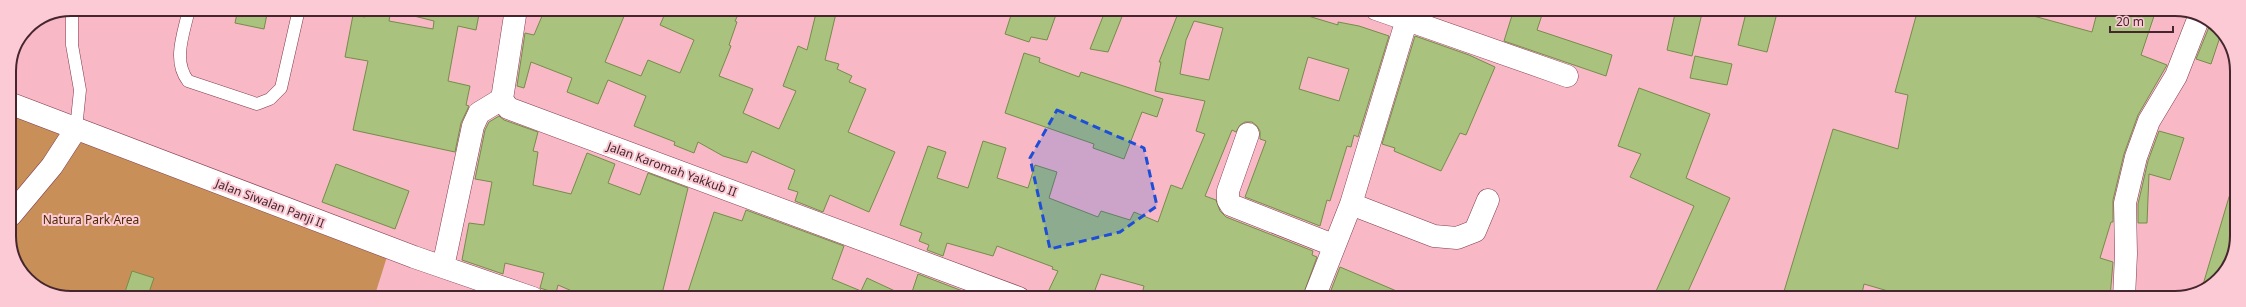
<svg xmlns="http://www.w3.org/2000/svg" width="2246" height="307" viewBox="0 0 2246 307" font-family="'Noto Sans',sans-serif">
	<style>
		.green { fill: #c89058 }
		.building { fill: #a9c27d; stroke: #768c4a; fill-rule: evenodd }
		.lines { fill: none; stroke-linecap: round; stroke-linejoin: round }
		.service-casing { stroke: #803d4f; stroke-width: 13 }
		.minor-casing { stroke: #803d4f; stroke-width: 23 }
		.service { stroke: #fff; stroke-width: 12 }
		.minor { stroke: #fff; stroke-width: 22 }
		.marked { fill: #1d4ed8; fill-opacity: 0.2; stroke: #1d4ed8; stroke-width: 3; stroke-dasharray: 8 5; stroke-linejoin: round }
		.labels { text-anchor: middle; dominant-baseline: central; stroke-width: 4; stroke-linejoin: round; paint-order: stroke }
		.street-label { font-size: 12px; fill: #45262e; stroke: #fbcad4 }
		.park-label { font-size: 12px; fill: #4e2b00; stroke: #fbcad4 }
		.rim { fill: none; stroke: #45262e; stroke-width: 2 }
	</style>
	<rect width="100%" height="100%" fill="#f8b8c6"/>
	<path class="green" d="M9,103L391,244L374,298L63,297L30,283L11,252Z"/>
	<path class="building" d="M238,9H268L264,29L235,23Z
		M366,9H391L389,21L433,29L434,21L414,16L415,9H480L476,30L458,26L448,81L470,86L466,105L469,106L461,123L455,152L353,130L368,61L345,57L353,15L365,17Z
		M545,9H627L605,62L641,76L648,60L680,73L694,40L660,25L667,9H741L735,21L737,22L729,45L731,46L719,76L753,89L743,113L779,129L796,91L783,86L798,46L807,50L817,9H837L825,60L839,64L837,69L852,76L849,82L866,89L848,132L895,152L869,212L830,195L823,212L795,201L798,192L788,189L795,170L752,151L747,163L723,156L698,142L694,153L674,145L675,142L634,126L646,96L608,80L598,104L567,92L572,78L531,62L524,88L517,86L525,33L534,35Z
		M1013,9H1058L1047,40L1031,37L1029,42L1005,34Z
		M1106,9H1125L1108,52L1090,49Z
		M1173,9H1285L1338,25V22L1359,26L1389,36L1358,137L1354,135L1351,147L1347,146L1330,201L1327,200L1320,226L1245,197L1266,141L1260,139V131L1257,126L1252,122H1245L1240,125L1236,132L1232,130L1205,196L1216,200L1220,211L1226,217L1313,251L1312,255L1317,257L1302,298H1141L1144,286L1101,274L1092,298H1056L1047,294L1058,271L1052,269L1053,267L997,246L993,256L947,243L943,256L927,250L929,245L919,241L922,233L900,225L928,146L946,152L937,178L968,188L983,141L1006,148L997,178L1028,188L1035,165L1057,172L1049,198L1098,217L1101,211L1130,220L1134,212L1158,222L1171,185L1182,189L1205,134L1196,131L1205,101L1155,91L1161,62H1159L1177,16L1173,15ZM1194,21L1223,28L1209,80L1180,74L1186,40ZM1308,57L1349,69L1339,101L1299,89Z
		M1514,9H1544L1537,30L1612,55L1606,76L1504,41Z
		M1676,9H1703L1692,56L1667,50Z
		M1747,9H1763L1777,13L1767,52L1738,45Z
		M1918,9H2008L2092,32L2098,9L2156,10L2141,55L2167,65L2138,115L2124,154L2113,200V222H2111L2100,258L2113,262L2110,298H1912L1864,284L1861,298H1782L1833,129L1898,149L1908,95L1895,92Z
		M2209,27L2219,30L2221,34L2211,64L2196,59Z
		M1415,36L1469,55L1495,67L1466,135L1460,133L1441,171L1394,151L1395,148L1382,144Z
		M1024,53L1040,58L1039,62L1079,77L1081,72L1163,99L1157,117L1142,112L1124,159L1093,148L1094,144L1005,113Z
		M1695,56L1732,64L1727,85L1690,78Z
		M1639,88L1710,114L1686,178L1730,198L1685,298H1653L1694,206L1630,177L1641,154L1618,146Z
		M499,116L504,120L538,132L533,151L538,152L533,185L571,194L587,153L615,164L608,183L640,195L648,173L688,188L661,298H588L558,285L556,293L540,288L544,273L505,263L503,274L462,260L469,223L484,225L492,182L475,179L485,130L489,122Z
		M2159,131L2184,138L2170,180L2149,174L2147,223H2138V204L2148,161Z
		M336,164L409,191L395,229L322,202Z
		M2232,187L2236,188V244L2216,282L2202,288Z
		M746,210L844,246L832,279L861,291L867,278L910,298L918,274L981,298H686L714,212L742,221Z
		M1340,267L1413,298H1328Z
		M132,271L154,278L147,298H123Z"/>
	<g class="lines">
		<defs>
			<path id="service" d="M72,9V45L80,90L76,129
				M189,9C184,33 172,60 188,81L257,104L270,99L281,88L299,9
				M25,32L28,27"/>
			<path id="minor" d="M1376,9L1567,76
				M502,99L508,108L1019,298
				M502,99L516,9
				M9,103L414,257L533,298
				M1248,134L1228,191V200L1231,205L1333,245
				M1351,204L1434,236L1457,238L1475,231L1488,200
				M11,215L52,166L76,129
				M443,267L473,126L479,113L502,99
				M1314,298L1351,204L1410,9
				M2124,298L2126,254L2125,203L2136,157L2149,121L2176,76L2199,17"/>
		</defs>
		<use href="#service" class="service-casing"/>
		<use href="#minor" class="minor-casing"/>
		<use href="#service" class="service"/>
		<use href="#minor" class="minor"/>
	</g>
	<path class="marked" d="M1057,110L1144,148L1157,206L1120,232L1050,249L1030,158Z"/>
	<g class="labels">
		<g class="street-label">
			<text transform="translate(672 169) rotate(20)">Jalan Karomah Yakkub II</text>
			<text transform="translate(270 203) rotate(21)">Jalan Siwalan Panji II</text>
		</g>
		<g class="park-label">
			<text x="91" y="219">Natura Park Area</text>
		</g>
	</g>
	<path d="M0 0H2246V307H0ZM71 16H2175A55 55 0 0 1 2230 71V236A55 55 0 0 1 2175 291H71A55 55 0 0 1 16 236V71A55 55 0 0 1 71 16Z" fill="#fbcad4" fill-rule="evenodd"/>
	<path class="rim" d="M71 16H2175A55 55 0 0 1 2230 71V236A55 55 0 0 1 2175 291H71A55 55 0 0 1 16 236V71A55 55 0 0 1 71 16Z"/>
	<path d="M2110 26v6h63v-6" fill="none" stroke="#45262e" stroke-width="2"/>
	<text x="2116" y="26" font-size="12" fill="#45262e" stroke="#fbcad4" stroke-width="3" paint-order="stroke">20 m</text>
</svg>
